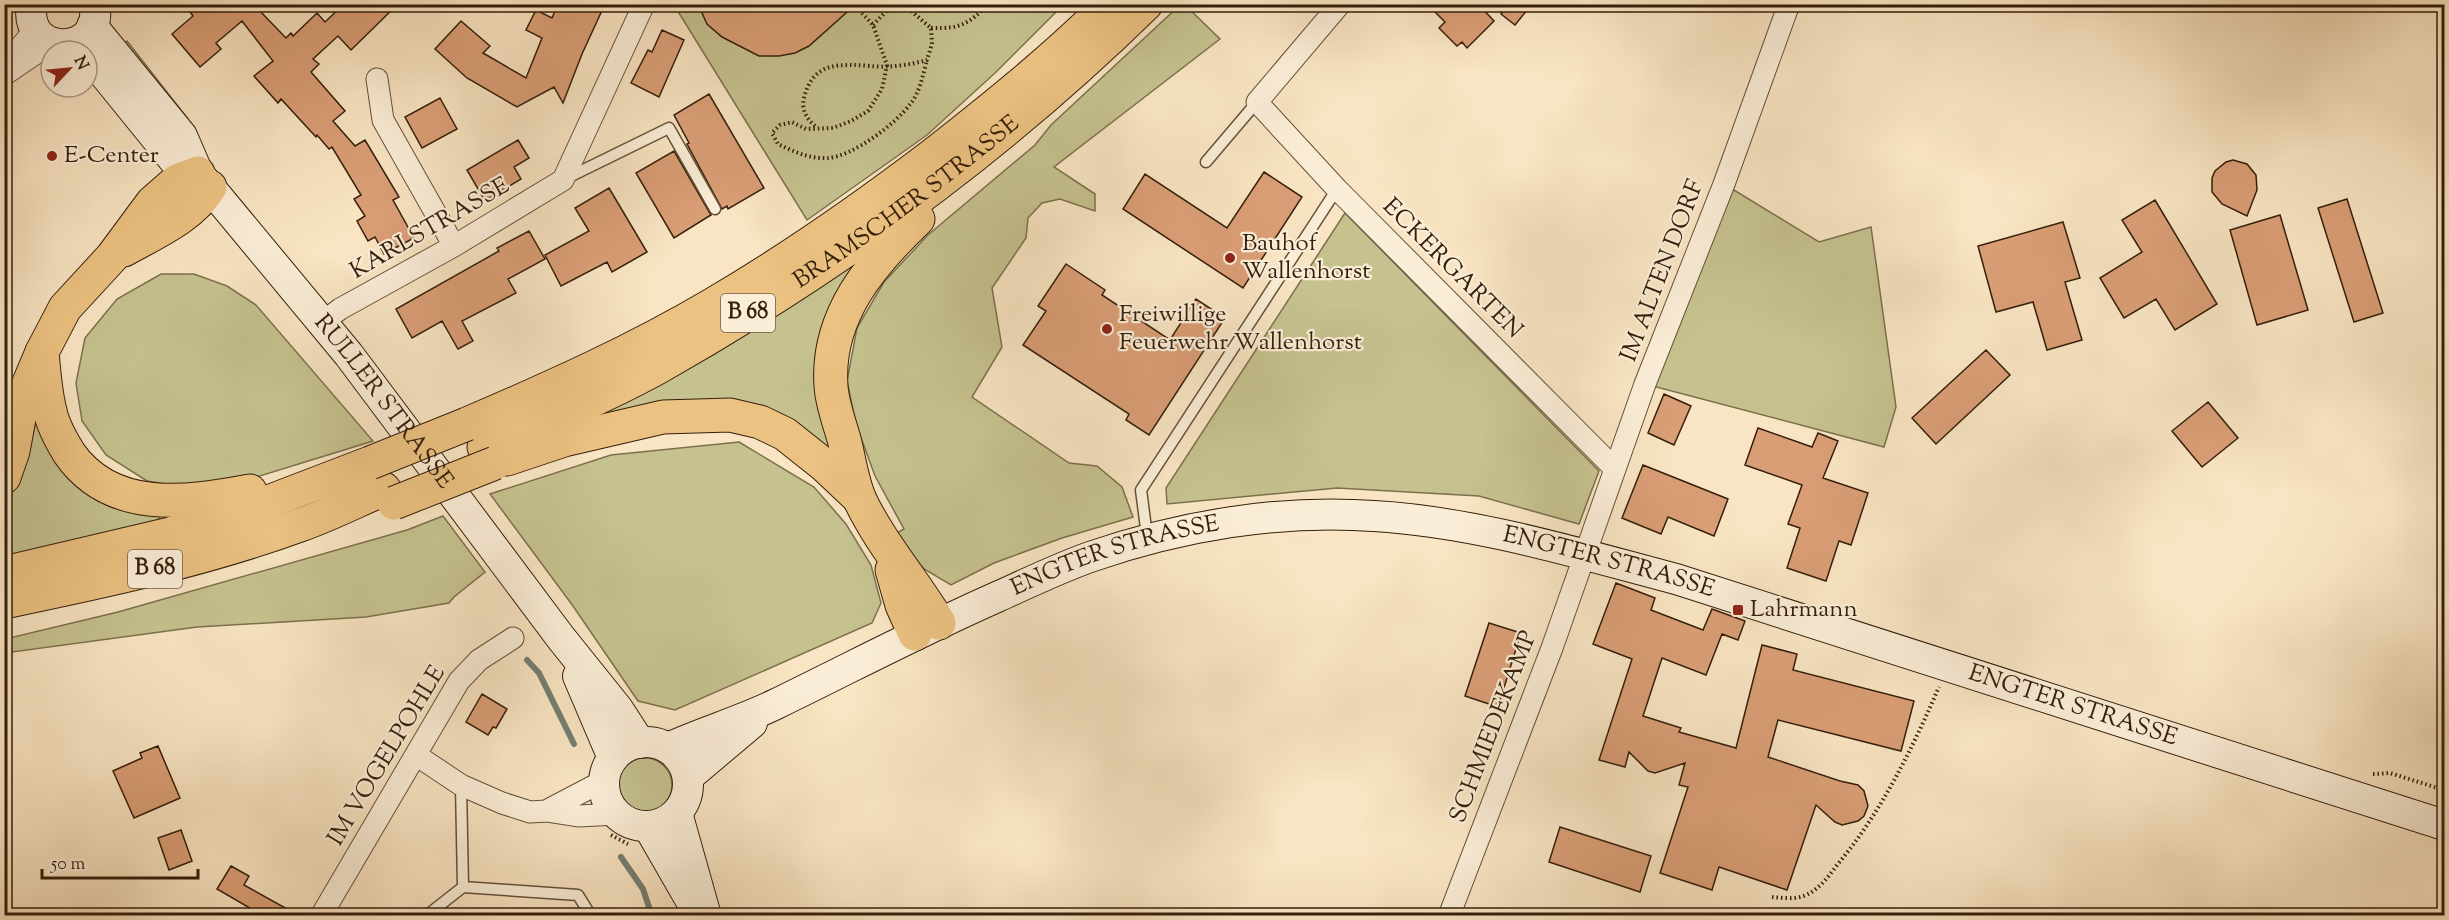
<svg xmlns="http://www.w3.org/2000/svg" width="2449" height="920" viewBox="0 0 2449 920" font-family="'Sorts Mill Goudy',serif">
	<style>
		.green { fill: #c5c28f; stroke: #7c704c; stroke-width: 1.5 }
		.lines { fill: none; stroke-linecap: round; stroke-linejoin: round }
		.stream { stroke: #747e72; stroke-width: 6 }
		.building { fill: #da9e76; stroke: #341e0a; stroke-width: 1.5 }
		.lane-casing { stroke: #655038; stroke-width: 13 }
		.street-casing { stroke: #655038; stroke-width: 23 }
		.secondary-casing { stroke: #341e0a; stroke-width: 32 }
		.highway-casing { stroke: #341e0a; stroke-width: 35 }
		.path { stroke: #341e0a; stroke-width: 4; stroke-dasharray: 1.5 3; stroke-linecap: butt }
		.lane { stroke: #fbeed8; stroke-width: 10 }
		.street { stroke: #fbeed8; stroke-width: 21 }
		.secondary { stroke: #fbeed8; stroke-width: 30 }
		.highway { stroke: #ecc282; stroke-width: 33 }
		.highway-bridge-casing { stroke: #341e0a; stroke-width: 35; stroke-linecap: butt }
		.highway-bridge { stroke: #ecc282; stroke-width: 33 }
		.poi-dot { fill: #8f2418; stroke: #fbeed8; stroke-width: 2 }
		.labels { text-anchor: middle; dominant-baseline: central; stroke-width: 4.5; stroke-linejoin: round; paint-order: stroke }
		.shield { fill: #fbeed8; stroke: #705c48; stroke-width: 1.5 }
		.shield-label { font-size: 22px; font-weight: bold; fill: #341e0a }
		.poi-label { font-size: 24px; fill: #341e0a; stroke: #fbeed8; text-anchor: start }
		.street-label { font-size: 24px; fill: #341e0a; stroke: #fbeed8 }
	</style>
	<rect width="100%" height="100%" fill="#f9e5c3"/>
	<filter id="stains"><feTurbulence type="fractalNoise" baseFrequency=".00333" numOctaves="4"/><feColorMatrix values="0 0 0 0 .2 0 0 0 0 .09 0 0 0 0 .02 0 0 0 .5 -.17"/></filter>
	<radialGradient id="worn" r=".72"><stop offset=".6" stop-color="#630" stop-opacity="0"/><stop offset="1" stop-color="#630" stop-opacity=".3"/></radialGradient>
	<path class="green" d="M674,5H1063L995,73L927,135L807,220Z
		M1180,5H1185L1220,39L1054,167L1095,194V211L1060,199L1042,203L1028,218L1026,238L992,288L1002,347L972,397L1069,463L1097,466L1122,487L1133,517L1062,538L994,563L951,585L924,569L895,534L904,529L875,476L856,424L847,381L857,328L884,282L928,235L1035,145L1051,125Z
		M127,41L188,119L186,120L120,47Z
		M1724,184L1819,242L1871,227L1896,407L1884,447L1645,384Z
		M1345,213L1599,471L1579,524L1479,496L1337,488L1167,504L1166,488Z
		M890,233L845,289L842,470L737,406L523,441Z
		M161,274H194L227,286L256,305L373,441L247,480L187,487L147,481L106,455L82,421L76,383L85,338L117,299Z
		M39,407L44,424L161,515L158,520L67,544L5,557L4,505L27,461Z
		M739,442L814,487L846,524L871,565L881,603L872,623L675,710L638,701L573,606L490,494L611,455Z
		M443,516L485,572L454,597L449,603L366,617L197,627L5,653V639L118,612L407,530Z
		M618 785a27 27 0 1 1 54 0a27 27 0 1 1-54 0Z"/>
	<g class="lines">
		<path class="stream" d="M527,660L539,673L574,744
			M621,857L643,889L652,916"/>
	</g>
	<path class="building" d="M184,4H261L257,8L286,38L291,33L293,36L317,13L325,22L344,4H398L351,50L338,36L313,59L319,64L311,72L345,111L333,121L355,146L365,140L399,197L393,200L414,238L384,254L375,237L368,241L357,221L365,216L354,199L361,195L332,147L329,149L317,135L316,137L281,99L278,103L254,76L273,61L242,21L216,43L221,49L200,67L172,34L193,16Z
		M558,4H605L582,54L563,103L554,87L517,107L467,78L435,49L461,21L490,46L483,53L526,78L542,38L526,30L536,10L552,18Z
		M698,4H856L809,46L795,53L779,56H759L722,37L707,24Z
		M1427,4H1478L1494,21L1467,48L1462,42L1457,46L1439,28L1445,22Z
		M1509,4H1532L1515,25L1501,14Z
		M662,30L684,40L659,97L631,83L648,50L652,52Z
		M709,94L764,188L728,209L727,206L722,209L687,144L689,143L674,115Z
		M440,98L457,129L422,148L405,117Z
		M518,140L529,158L514,167L521,179L485,201L467,170Z
		M674,151L711,215L674,238L636,173Z
		M2233,160L2247,164L2256,175L2257,190L2247,216L2222,204L2212,192V178L2215,171L2226,162Z
		M1264,172L1302,197L1243,288L1123,209L1145,174L1227,228Z
		M609,188L647,252L612,272L607,262L561,286L545,255L589,231L575,208Z
		M2347,199L2383,313L2354,322L2318,208Z
		M2155,200L2217,304L2175,330L2156,299L2124,318L2100,278L2142,252L2122,220Z
		M2280,215L2308,310L2257,325L2230,230Z
		M2063,222L2080,278L2065,282L2082,340L2047,350L2033,302L1996,312L1978,246Z
		M529,231L545,259L508,279L516,293L462,321L473,341L458,349L442,321L412,338L396,309L499,251L497,248Z
		M1066,264L1105,290L1102,295L1170,340L1196,299L1225,318L1149,435L1126,420L1129,414L1023,345L1046,311L1038,306Z
		M1986,350L2010,375L1936,444L1912,418Z
		M1664,394L1691,406L1674,445L1648,433Z
		M2208,402L2238,438L2202,467L2172,431Z
		M1758,428L1812,447L1818,433L1838,441L1823,478L1868,493L1851,545L1839,541L1826,581L1787,568L1800,528L1788,524L1802,485L1745,465Z
		M1643,465L1728,499L1714,536L1668,517L1661,534L1622,518Z
		M1616,583L1655,598L1651,610L1703,630L1712,609L1745,621L1738,640L1722,634L1706,675L1662,658L1643,716L1681,728L1679,732L1736,748L1762,645L1797,654L1793,670L1914,701L1901,751L1778,720L1768,757L1840,781L1858,785L1864,791L1868,806L1864,816L1858,821L1842,825L1835,822L1816,805L1787,890L1719,867L1712,890L1660,873L1688,787L1679,785L1685,763L1655,773L1648,771L1629,752L1625,767L1599,760L1632,659L1593,644Z
		M1489,623L1521,633L1498,707L1465,696Z
		M482,694L507,709L496,728L493,727L488,735L466,722Z
		M158,746L180,798L134,818L113,771L142,758L140,753Z
		M1560,827L1651,856L1640,892L1549,862Z
		M181,830L192,861L169,870L158,838Z
		M231,866L249,876L244,885L298,915H262L217,889Z"/>
	<g class="lines">
		<defs>
			<path id="lane" d="M1206,162L1257,102
				M567,178L669,128L715,209
				M1147,536L1141,490L1337,189
				M461,785L463,887L578,895L591,916
				M426,916L463,887"/>
			<path id="street" d="M1340,4L1257,102L1337,189L1615,469
				M6,73L15,53L35,30
				M4,75L51,43
				M377,79L383,120L454,246
				M323,322L340,309L454,246L563,180L644,4
				M416,755L461,785L502,803L530,812L546,811L578,816L617,814
				M546,811L605,780
				M321,916L459,681L479,660L513,638
				M1449,916L1552,648L1645,384L1724,184L1789,4"/>
			<g id="secondary">
				<path d="M32,4C22,59 106,56 94,4"/>
				<path id="s1" d="M92,26L182,136L198,173L349,355L561,638L618,709L640,743"/>
				<path d="M87,53L173,159L195,172"/>
				<path d="M578,676L613,758"/>
				<circle cx="646" cy="784" r="42"/>
				<path id="s2" d="M668,748C703,732 741,721 776,704C850,668 922,630 997,597C1028,583 1059,568 1090,557C1180,526 1279,509 1374,516C1476,522 1577,553 1676,579L2444,825"/>
				<path d="M688,777L752,723"/>
				<path d="M677,813L706,916"/>
				<path d="M648,826L690,899"/>
			</g>
			<g id="highway">
				<path d="M918,219C871,264 826,316 831,386C832,403 839,422 844,439C849,458 852,482 860,500C881,544 914,581 939,623"/>
				<path d="M124,250C154,233 192,217 210,187"/>
				<path d="M42,352C44,372 45,392 50,411C53,426 61,440 69,453C111,514 187,503 250,491"/>
				<path d="M467,424C551,388 634,351 712,305C789,260 862,209 933,155C994,107 1054,59 1109,4"/>
				<path id="s3" d="M484,447C542,423 602,398 657,368C834,268 1001,146 1146,4"/>
				<path d="M507,459L564,440L663,417L730,415L760,422L785,434L824,465L859,498"/>
				<path d="M4,477L13,451L23,397L42,352L65,308L112,257L152,203L177,181L198,173"/>
				<path d="M892,570L902,605L915,634"/>
				<path d="M4,573L170,534L263,504L370,463"/>
				<path d="M4,602C105,581 204,560 300,525C329,515 356,501 384,489"/>
			</g>
		</defs>
		<use href="#lane" class="lane-casing"/>
		<use href="#street" class="street-casing"/>
		<use href="#secondary" class="secondary-casing"/>
		<use href="#highway" class="highway-casing"/>
		<path class="path" d="M862,13L873,25L887,65L882,89L868,111L851,121L833,128L806,129L792,122L780,125L772,133L778,144C793,151 809,159 827,158C852,157 896,124 911,103C920,92 923,74 927,60
			M873,25L893,4
			M931,28C961,29 968,24 989,4
			M815,126C807,119 801,110 804,98C813,61 840,64 871,66C889,68 910,65 927,60L932,44L931,28L903,4
			M2373,774L2390,773L2444,790
			M611,835L628,844
			M1772,897C1784,898 1797,900 1808,894C1820,888 1829,876 1837,865C1881,813 1912,749 1939,687"/>
		<use href="#lane" class="lane"/>
		<use href="#street" class="street"/>
		<use href="#secondary" class="secondary"/>
		<use href="#highway" class="highway"/>
		<defs>
			<path id="highway-bridge" d="M370,463L467,424
				M394,503L495,463"/>
		</defs>
		<use href="#highway-bridge" class="highway-bridge-casing"/>
		<use href="#highway-bridge" class="highway-bridge"/>
	</g>
	<g class="poi-dot">
		<circle cx="52" cy="156" r="6"/>
		<circle cx="1230" cy="258" r="6"/>
		<circle cx="1107" cy="329" r="6"/>
		<rect x="1732" y="604" width="12" height="12" rx="3"/>
	</g>
	<g class="labels">
		<g class="shield">
			<rect x="721" y="294" width="54" height="38" rx="4.5"/>
			<rect x="128" y="550" width="54" height="38" rx="4.5"/>
		</g>
		<g class="shield-label">
			<text x="748" y="313">B 68</text>
			<text x="155" y="569">B 68</text>
		</g>
		<g class="poi-label">
			<text x="64" y="156">E-Center</text>
			<text x="1242" y="244">Bauhof<tspan x="1242" dy="28">Wallenhorst</tspan></text>
			<text x="1119" y="315">Freiwillige<tspan x="1119" dy="28">Feuerwehr Wallenhorst</tspan></text>
			<text x="1750" y="610">Lahrmann</text>
		</g>
		<g class="street-label">
			<text stroke="none"><textPath href="#s3" startOffset="490">BRAMSCHER STRASSE</textPath></text>
			<text transform="translate(430 229) rotate(-30)">KARLSTRASSE</text>
			<text transform="translate(1452 269) rotate(45)">ECKERGARTEN</text>
			<text transform="translate(1663 271) rotate(-69)">IM ALTEN DORF</text>
			<text stroke="none"><textPath href="#s1" startOffset="477">RULLER STRASSE</textPath></text>
			<text stroke="none"><textPath href="#s2" startOffset="488">ENGTER STRASSE</textPath></text>
			<text stroke="none"><textPath href="#s2" startOffset="992">ENGTER STRASSE</textPath></text>
			<text stroke="none"><textPath href="#s2" startOffset="1478">ENGTER STRASSE</textPath></text>
			<text transform="translate(1494 727) rotate(-69)">SCHMIEDEKAMP</text>
			<text transform="translate(387 756) rotate(-59)">IM VOGELPOHLE</text>
		</g>
	</g>
	<rect width="2449" height="920" fill="none" stroke="#f9e5c3" stroke-width="24"/>
	<rect x="6" y="6" width="2437" height="908" fill="none" stroke="#341e0a" stroke-width="3"/>
	<rect x="12" y="12" width="2425" height="896" fill="none" stroke="#341e0a" stroke-width="1.5"/>
	<g transform="translate(69 69) rotate(64)"><circle r="28" fill="#fbeed8" stroke="#ab9b86" stroke-width="1.5"/>
	<path d="M0-4.5L10 22L0 15L-10 22Z" fill="#8f2418"/>
	<text y="-9" font-size="16" font-weight="bold" text-anchor="middle" fill="#341e0a">N</text>
	</g>
	<path d="M42 869v9h156v-9" fill="none" stroke="#341e0a" stroke-width="3"/>
	<text x="51" y="869" font-size="18" fill="#341e0a" stroke="#fbeed8" stroke-width="4.5" paint-order="stroke">50 m</text>
	<rect width="100%" height="100%" filter="url(#stains)"/>
	<rect width="100%" height="100%" fill="url(#worn)"/>
</svg>
